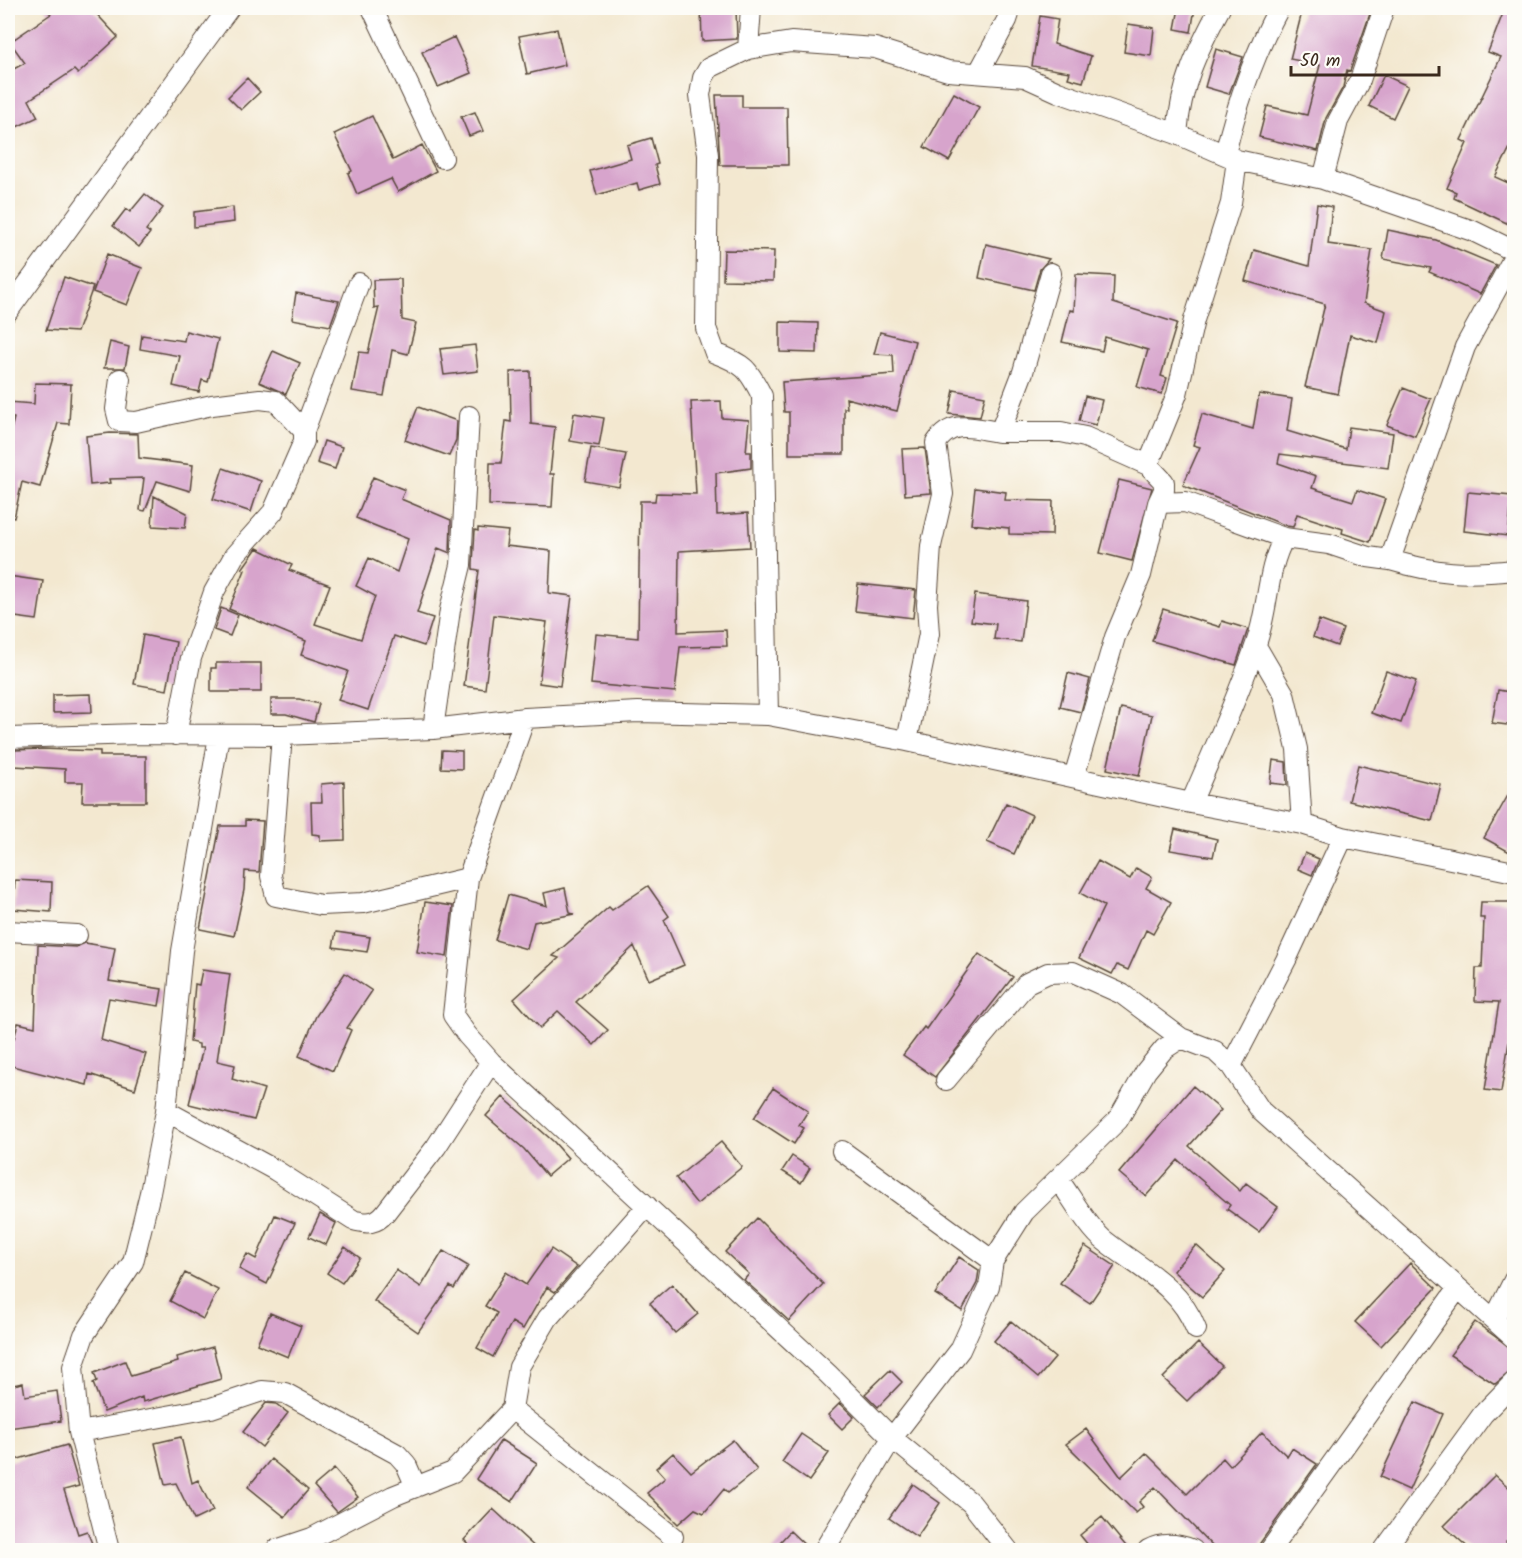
<svg xmlns="http://www.w3.org/2000/svg" width="1522" height="1558" viewBox="0 0 1522 1558" font-family="Kalam,sans-serif">
	<style>
		.building { fill: #d7a4cc }
		.lines { fill: none; stroke-linecap: round; stroke-linejoin: round }
		.minor-casing { stroke: #574639; stroke-width: 22 }
		.minor { stroke: #fff; stroke-width: 20 }
	</style>
	<rect width="100%" height="100%" fill="#fdfcf7"/>
	<filter id="ink" filterUnits="userSpaceOnUse"><feTurbulence type="fractalNoise" baseFrequency=".0167" numOctaves="2"/><feDisplacementMap in="SourceGraphic" scale="12" xChannelSelector="R" yChannelSelector="G"/><feConvolveMatrix kernelMatrix="1 2 1 2 8 2 1 2 1" color-interpolation-filters="sRGB"/></filter>
	<filter id="wash" filterUnits="userSpaceOnUse"><feTurbulence type="fractalNoise" baseFrequency=".008" numOctaves="4" result="noise"/><feDisplacementMap in="SourceGraphic" scale="24" xChannelSelector="R" yChannelSelector="G"/><feGaussianBlur stdDeviation="1.35" result="paint"/><feColorMatrix in="noise" values="0 0 0 0 0 0 0 0 0 0 0 0 0 0 0 0 0 1.4 0 .05"/><feComposite in="paint" operator="in"/></filter>
	<g filter="url(#wash)">
		<rect width="100%" height="100%" fill="#f3e8d0"/>
		<g id="blocks">
			<path class="building" d="M45,8H91L118,37L78,74L74,70L29,100L38,117L8,131V72L25,63L10,42L51,14Z
				M701,8H736L737,39L702,41Z
				M1179,8H1195L1191,32L1175,29Z
				M1303,8H1372L1350,71L1347,70L1343,87L1326,118L1318,151L1259,137L1267,106L1307,115L1320,65L1290,59Z
				M1505,8H1515V138L1495,177L1515,186V227L1454,198L1456,192L1447,188L1467,143L1461,140L1501,57L1488,52Z
				M1040,16L1058,19L1054,44L1091,56L1083,82L1068,78L1070,72L1032,66Z
				M1128,24L1154,28L1151,56L1124,52Z
				M557,29L565,65L527,74L519,36Z
				M454,37L471,73L438,87L422,52Z
				M1216,49L1243,57L1229,94L1205,87Z
				M1384,75L1408,86L1393,118L1369,106Z
				M247,78L260,92L241,110L228,97Z
				M954,93L979,107L949,161L924,147Z
				M716,95H742V107H787L788,165H720Z
				M475,112L483,131L469,136L461,117Z
				M372,116L393,160L422,145L436,171L398,192L391,179L357,194L348,173L352,171L334,134Z
				M651,138L658,164L655,165L660,184L639,190L637,183L597,195L590,171L631,159L627,145Z
				M145,194L163,208L146,230L150,233L139,247L113,226L126,209L130,212Z
				M1317,204L1332,207L1328,244L1372,250L1364,303L1386,311L1378,343L1350,335L1338,394L1305,387L1325,304L1245,281L1254,250L1309,266Z
				M233,207L234,222L194,227V212Z
				M1388,230L1436,240L1496,265L1480,294L1429,272L1431,268L1383,259Z
				M986,244L1049,259L1040,269L1034,290L979,278Z
				M724,250L774,251L773,281L723,280Z
				M107,254L142,268L127,305L93,292Z
				M1076,274L1114,276L1113,303L1177,323L1161,376L1167,378L1162,394L1137,387L1148,350L1105,337L1102,351L1062,342L1070,310L1074,311Z
				M64,277L93,287L77,332L46,330Z
				M401,279L402,320L416,323L408,354L392,350L384,396L352,391L359,352L368,353L379,307L374,308L373,280Z
				M296,293L339,301L330,326L292,319Z
				M780,322L818,323L817,353L780,352Z
				M186,331L218,339L208,382L202,380L199,392L173,386L180,356L140,349L142,335L184,341Z
				M880,332L915,341L897,411L846,398L847,408H844V454H789V412H784L782,382L894,374L893,355L874,354Z
				M110,342L129,347L125,368H104Z
				M475,345L478,371L444,375L440,349Z
				M273,351L300,363L286,394L259,382Z
				M530,371L531,424L555,427L550,474H554L552,507L489,505L490,463H501L506,421L511,422L510,372Z
				M35,383L71,384L69,424L58,423L40,487L22,482L14,518L8,517V441L14,418L8,417V402L34,404Z
				M1403,388L1431,399L1415,436L1387,425Z
				M954,390L985,396L980,417L949,414Z
				M1259,394L1292,399L1287,431L1346,449L1349,427L1393,433L1388,468L1280,454L1278,463L1316,476L1312,488L1353,501L1357,490L1385,499L1370,542L1342,533L1343,529L1297,514L1293,527L1287,526L1183,485L1200,447L1193,445L1202,414L1253,429Z
				M1085,396L1102,400L1096,425L1079,421Z
				M721,401L722,418L749,420L746,452H751V468L716,473L717,515L748,513L750,547L679,551L678,632L726,630L727,646L680,647L675,692L591,684L596,634L638,638L640,501H655L656,493L696,494L691,402Z
				M418,407L457,421L456,440L449,456L405,440Z
				M574,413L604,418L599,446L570,441Z
				M110,433L138,434L139,458L193,465L190,491L157,481L145,511L140,510L144,478L109,479L110,483L90,485L86,436Z
				M324,441L342,447L335,469L317,463Z
				M591,448L626,454L619,487L585,481Z
				M925,448L931,493L905,495L902,449Z
				M223,468L261,481L251,512L213,499Z
				M373,477L405,490L401,499L451,520L450,553L438,548L417,613L433,618L424,646L394,636L368,710L338,700L348,671L301,655L306,641L229,609L245,570L242,569L257,548L292,565L289,570L330,585L315,624L361,639L375,596L356,586L369,558L397,572L408,539L356,518Z
				M1119,480L1152,488L1132,561L1100,553Z
				M975,488L1006,492L1005,500L1053,501L1052,535L1009,534V528L971,524Z
				M1468,492L1512,496L1508,536L1464,531Z
				M154,496L187,513L185,528L152,526Z
				M478,528L508,531L506,546L551,551L549,593L572,596L560,686L539,683L547,622L494,615L485,689L464,686L479,570L473,569V563L475,530L478,531Z
				M8,576L43,581L37,620L8,616Z
				M858,584L916,590L913,618L855,611Z
				M975,594L1026,601L1021,642L994,639L996,624L971,621Z
				M221,608L238,615L230,636L214,630Z
				M1163,609L1220,627L1222,621L1248,629L1236,665L1152,641Z
				M1319,620L1343,629L1337,646L1313,637Z
				M143,635L176,642L167,690L134,684Z
				M216,663H261V692H211V668H216Z
				M1386,671L1416,681L1401,723L1371,713Z
				M1068,673L1090,679L1081,712L1060,707Z
				M1498,690L1515,693V726L1492,723Z
				M91,694L92,712L53,713V695Z
				M271,699H299L319,704L314,722L286,714H271Z
				M1121,708L1152,715L1139,776L1107,769Z
				M41,749L100,751V756H146V802H82L83,782H65V769L14,766L15,750Z
				M442,750L462,751V769L441,768Z
				M1273,760L1286,762L1287,785L1270,783Z
				M1358,765L1441,785L1432,821L1349,801Z
				M344,782L345,840L320,841V835L312,834L311,802H322L321,784Z
				M1515,783V855L1484,838Z
				M1006,803L1032,815L1014,854L987,842Z
				M245,820L263,821L259,872L245,871L244,890L234,936L200,929L220,826H245Z
				M1175,829L1217,839L1213,857L1170,850Z
				M1305,853L1319,859L1312,875L1298,869Z
				M1098,861L1130,879L1136,868L1152,877L1146,888L1171,902L1153,934L1146,930L1128,970L1117,965L1112,974L1079,958L1104,906L1080,893Z
				M15,880L52,882L51,912L13,909Z
				M648,886L669,916L664,920L684,965L649,980L634,946L576,1002L608,1030L594,1045L558,1011L540,1028L514,999L559,958L553,956L609,907L612,910Z
				M565,888L570,913L574,914L534,922L527,949L495,940L508,895L547,906L544,893Z
				M425,902L453,906L447,957L417,952Z
				M1481,902H1515V1004L1501,1092L1485,1090L1499,1002L1475,1001L1476,968H1482L1484,918H1480Z
				M336,932L370,937L367,952L333,947Z
				M85,943L115,948L109,981L162,989L159,1006L109,998L101,1040L146,1054L135,1089L89,1074L87,1085L8,1065V1037L14,1039L18,1023L35,1027L38,945L76,947Z
				M979,954L1013,977L935,1077L903,1055L924,1027L926,1029Z
				M202,970L230,974L217,1061L235,1065L232,1079L264,1089L254,1120L189,1104L203,1048H199V1044L190,1042L195,984L199,985Z
				M345,973L372,991L347,1028L351,1030L333,1071L299,1056L316,1016Z
				M1193,1086L1221,1110L1189,1146L1240,1191L1246,1183L1278,1207L1259,1232L1227,1209L1230,1205L1178,1160L1146,1196L1119,1173Z
				M773,1088L808,1111L799,1125L804,1128L794,1144L754,1118Z
				M503,1097L554,1142L568,1158L547,1176L524,1149L486,1116Z
				M721,1142L742,1167L697,1204L676,1178Z
				M792,1156L810,1168L801,1183L782,1171Z
				M320,1214L336,1223L326,1245L309,1237Z
				M275,1215L295,1223L267,1284L239,1269L247,1254L256,1259Z
				M757,1218L823,1284L789,1321L744,1280L749,1274L725,1252Z
				M1196,1245L1225,1271L1202,1297L1173,1271Z
				M1085,1246L1115,1266L1090,1303L1060,1283Z
				M345,1247L360,1258L342,1283L327,1273Z
				M551,1249L577,1267L555,1292L547,1287L523,1329L512,1322L493,1357L477,1348L497,1313L485,1306L506,1272L526,1285Z
				M443,1251L468,1266L454,1289L450,1286L418,1332L374,1301L396,1270L421,1287Z
				M959,1257L979,1270L977,1283L962,1311L935,1294Z
				M1410,1263L1436,1288L1381,1346L1355,1322Z
				M185,1273L218,1290L203,1319L170,1301Z
				M672,1284L698,1314L675,1333L650,1303Z
				M270,1313L301,1326L288,1357L257,1344Z
				M1011,1321L1055,1358L1038,1378L994,1341Z
				M1475,1322L1515,1351V1368L1495,1384L1450,1355Z
				M1198,1343L1222,1366L1187,1401L1163,1378Z
				M213,1347L221,1379L143,1402L142,1397L104,1412L93,1383L97,1381L94,1373L125,1361L131,1376L178,1362L177,1357Z
				M890,1370L902,1382L878,1407L865,1394Z
				M23,1383L25,1396L57,1391L61,1421L8,1428V1386Z
				M1415,1402L1443,1414L1409,1490L1380,1477Z
				M266,1403L276,1404L288,1413L262,1447L243,1432Z
				M840,1403L854,1417L842,1429L828,1415Z
				M1086,1429L1121,1477L1146,1453L1187,1494L1223,1458L1230,1466L1262,1432L1287,1456L1292,1448L1317,1464L1260,1543L1258,1551H1217L1155,1487L1139,1502L1143,1507L1136,1513L1066,1444Z
				M801,1434L829,1453L809,1481L782,1462Z
				M181,1437L192,1483L198,1480L213,1511L194,1520L176,1483L165,1485L155,1443Z
				M501,1440L537,1463L512,1502L476,1479Z
				M733,1440L757,1470L728,1493L724,1489L704,1513L695,1509L678,1524L647,1493L665,1478L656,1468L673,1453L691,1472Z
				M67,1445L79,1486L64,1490L78,1534L87,1531L95,1551H12L8,1538V1462Z
				M271,1459L308,1490L285,1517L248,1487Z
				M334,1469L358,1497L337,1512L314,1486Z
				M1495,1475L1515,1493V1533L1506,1542L1515,1551H1472L1444,1526Z
				M913,1484L940,1503L917,1537L889,1518Z
				M493,1509L539,1551H476L464,1540Z
				M1102,1517L1130,1551H1093L1080,1535Z
				M790,1531L811,1551H772Z"/>
		</g>
	</g>
	<g filter="url(#ink)">
		<use href="#blocks" fill-opacity="0" stroke="#574639" stroke-width="1.5"/>
		<g class="lines">
			<defs>
				<path id="minor" d="M372,8L443,158
					M751,8L748,49L791,42L875,48L948,71L1025,77L1058,92L1177,134L1237,160L1323,179L1473,231L1514,251
					M748,49L709,68L703,78L700,95L708,155L706,328L715,353C744,364 748,368 762,396L768,715
					M979,72L1007,20L1011,8
					M1177,134C1181,84 1197,51 1220,8
					M1225,154C1237,104 1254,54 1279,8
					M1323,179L1338,121L1360,80L1384,8
					M8,311L229,8
					M120,379L116,409L119,421L136,422L212,405L260,399L276,401L304,431V441L273,512L234,556L214,592L191,658L176,735
					M304,431L359,283
					M1000,432H1061L1085,437L1148,465L1164,482V490L1158,503L1185,502L1284,538L1329,544L1368,557L1390,560L1465,347L1514,257
					M1148,465L1177,394L1194,320L1231,203L1237,160
					M1390,560C1437,574 1466,575 1514,570
					M1256,646L1284,694L1297,749L1302,824
					M433,729L450,610L461,565L469,416
					M282,735L271,876L276,896L321,905L363,903L468,878L453,1015L467,1035L491,1062L828,1374L892,1438L971,1503L1008,1550
					M8,738L139,734L282,735L433,729L525,718L638,712L768,715L907,741L1191,803L1302,824L1343,837L1514,872
					M907,741L929,634L927,605L931,546L943,494L936,443C953,418 974,429 1000,432L1023,372L1051,273
					M1074,777L1115,637L1141,575L1158,503
					M1191,803C1213,751 1238,698 1256,644C1269,608 1266,571 1284,538
					M468,878L525,718
					M8,931L77,935
					M1231,1066L1286,960L1343,837
					M946,1080L1027,983L1048,973L1073,972L1122,994L1181,1038L1215,1051L1231,1066L1261,1111L1514,1338
					M166,1111L275,1170L353,1220C367,1224 376,1224 385,1213L436,1147L491,1062
					M842,1151L993,1261
					M1058,1179C1071,1196 1088,1228 1105,1241C1139,1268 1180,1286 1196,1329
					M1494,1320L1514,1280
					M512,1409L673,1537
					M79,1432L211,1408L262,1391L285,1393L397,1454L406,1464L416,1487
					M109,1550L79,1432L73,1367L84,1335L133,1262L150,1193L166,1111L182,951L219,736
					M276,1550L312,1538L393,1496L453,1472L512,1409L519,1367L548,1318L647,1206
					M824,1550L892,1438L960,1350L989,1286L993,1261L1024,1212L1118,1120L1146,1071L1164,1049L1181,1038
					M1148,1550C1163,1542 1178,1544 1193,1550
					M1270,1550L1458,1288
					M1384,1550L1483,1414L1514,1382"/>
			</defs>
			<use href="#minor" class="minor-casing"/>
			<use href="#minor" class="minor"/>
		</g>
	</g>
	<rect width="1522" height="1558" fill="none" stroke="#fdfcf7" stroke-width="30"/>
	<path d="M1291 66v9h148v-9" fill="none" stroke="#3b2a1e" stroke-width="3"/>
	<text x="1300" y="66" font-size="18" fill="#3b2a1e" stroke="#fdfcf7" stroke-width="4.5" paint-order="stroke">50 m</text>
</svg>
